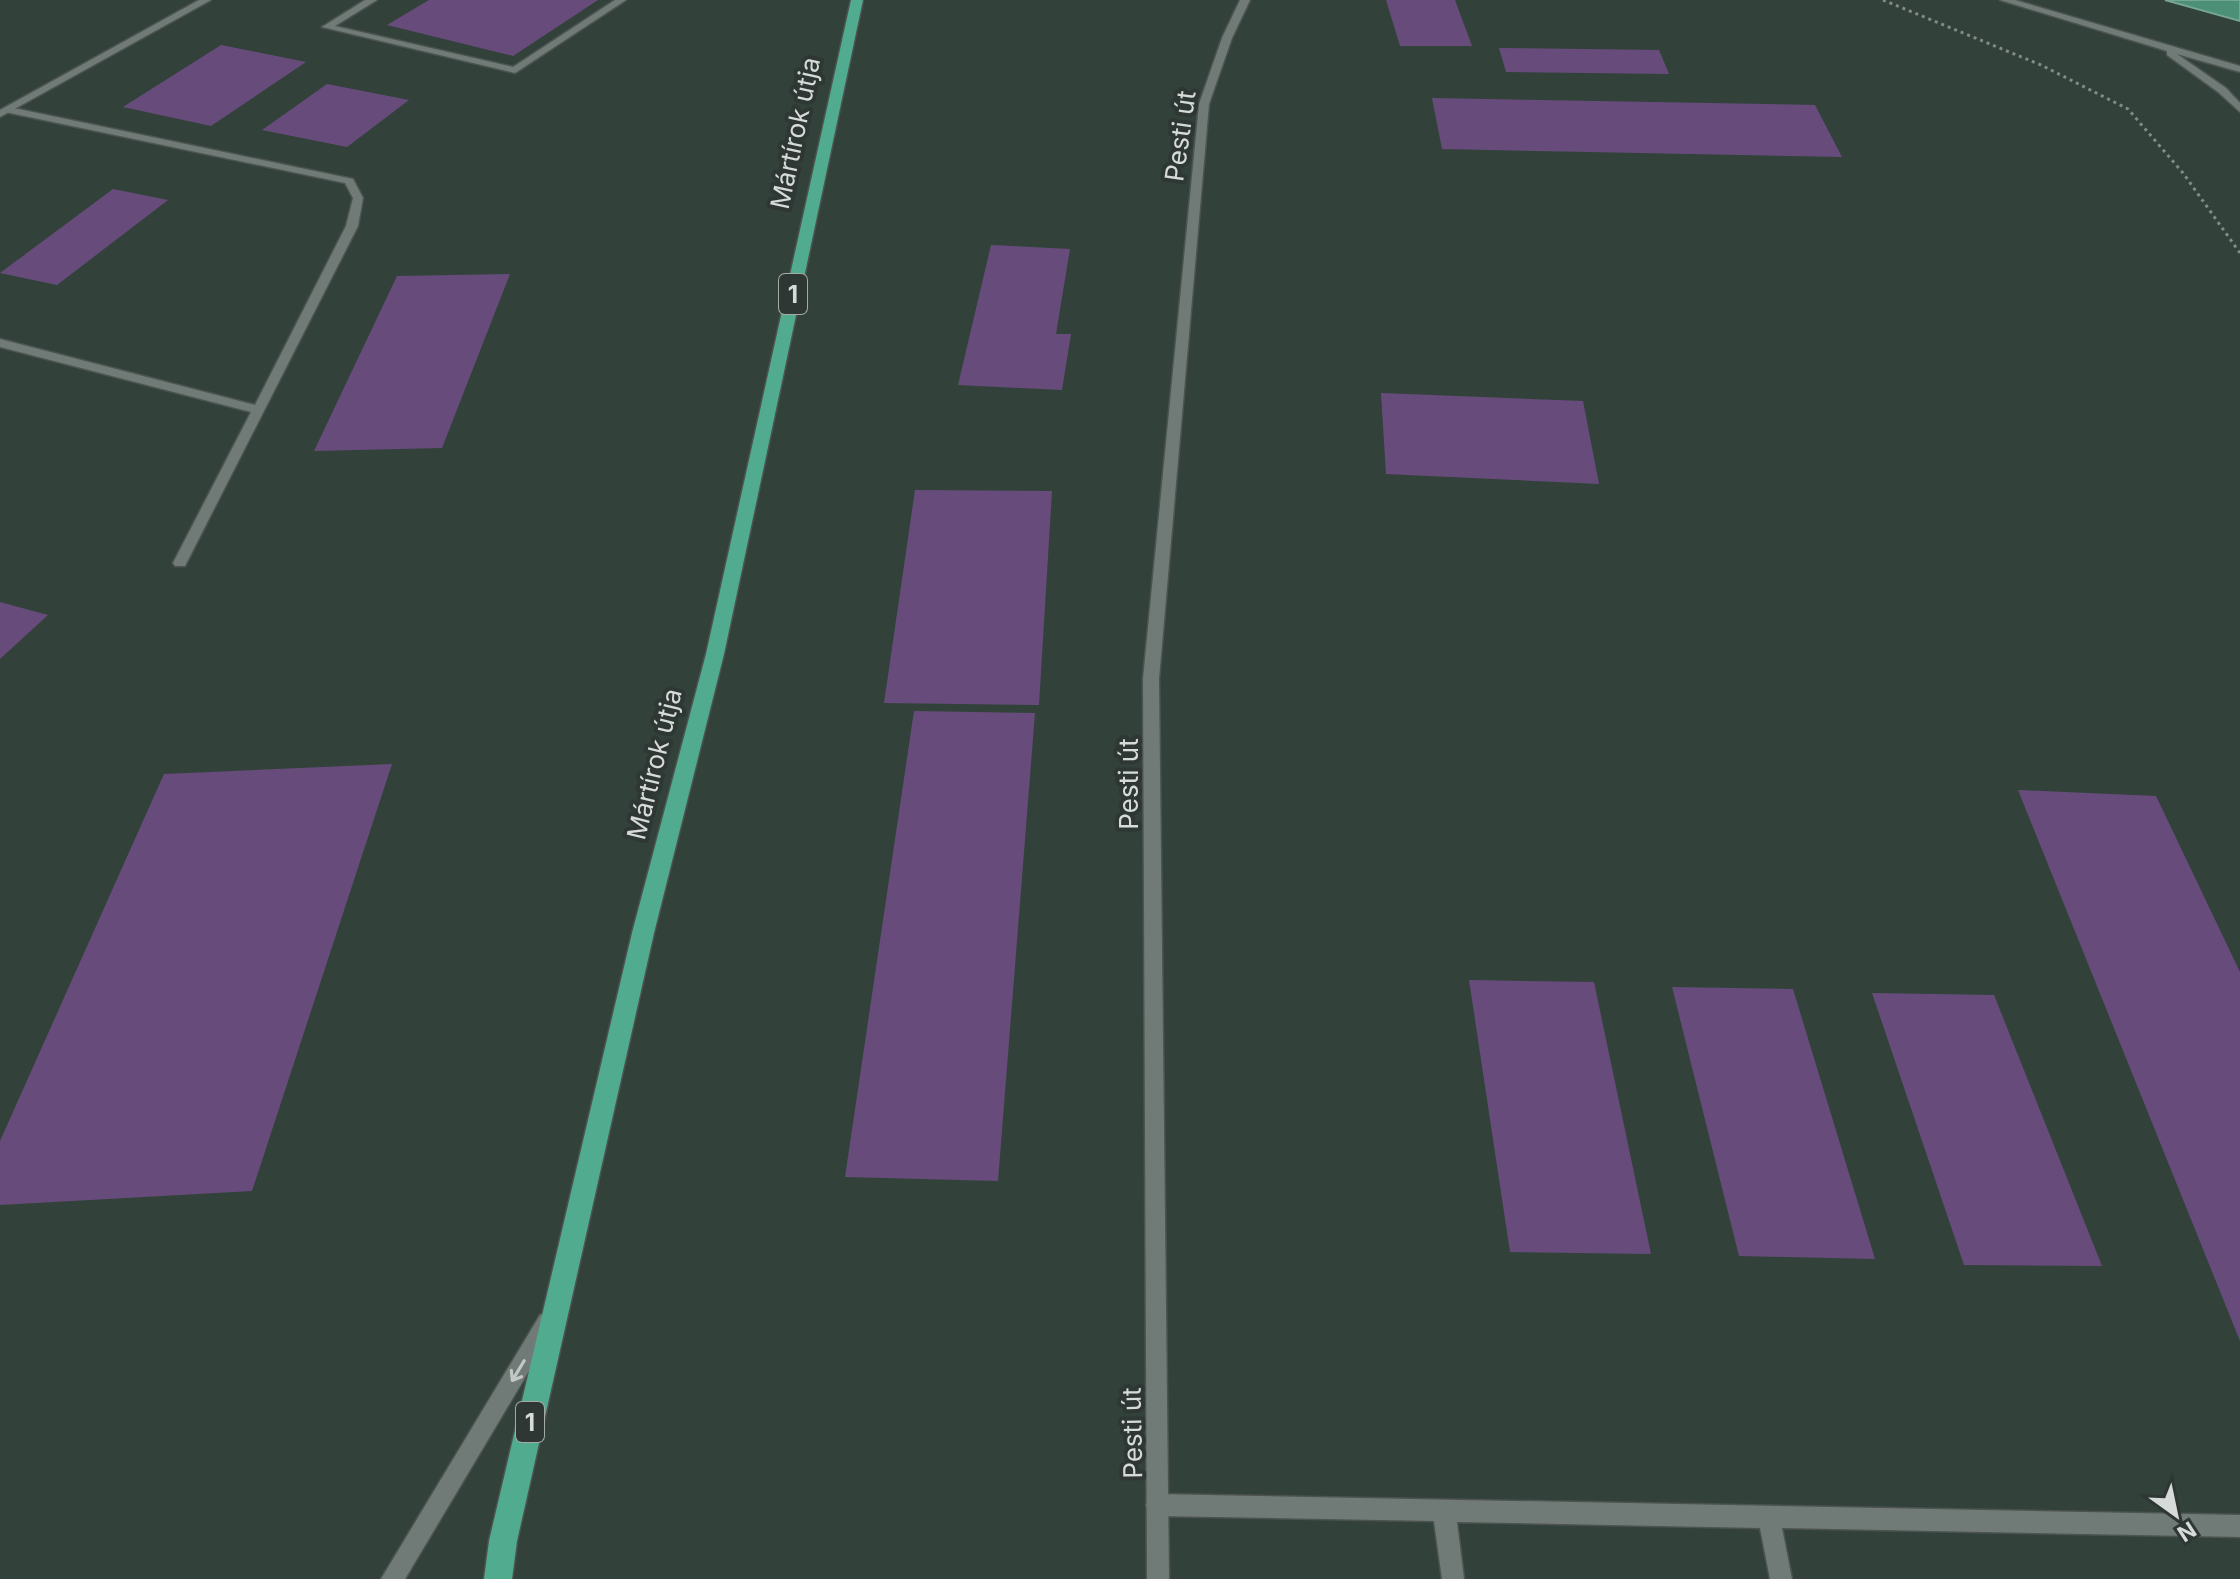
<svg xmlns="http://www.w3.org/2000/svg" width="2240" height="1579" viewBox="0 0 2240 1579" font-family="Inter,sans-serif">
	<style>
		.built { fill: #32423b }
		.water { fill: #4b9077; stroke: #75a694; stroke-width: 2 }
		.building { fill: #674c7b }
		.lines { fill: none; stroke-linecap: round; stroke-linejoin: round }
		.service-casing { stroke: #4c5350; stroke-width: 3 }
		.minor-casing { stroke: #4c5350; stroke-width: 3 }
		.primary-casing { stroke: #4c5350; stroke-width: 3 }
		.path { stroke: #838a87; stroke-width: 3; stroke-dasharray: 3 4; stroke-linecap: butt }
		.service { fill: #707a76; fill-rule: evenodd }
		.minor { fill: #707a76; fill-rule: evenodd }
		.primary { fill: #50ab8f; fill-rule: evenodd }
		.oneway { stroke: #c2c8c5 }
		.labels { text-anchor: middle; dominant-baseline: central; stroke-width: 8; stroke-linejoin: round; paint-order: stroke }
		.shield { fill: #2e3733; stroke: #a4aaa7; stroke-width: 2 }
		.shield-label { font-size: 24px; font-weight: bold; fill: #d6dbd9 }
		.street-label { font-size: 26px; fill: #d6dbd9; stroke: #2e3733 }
	</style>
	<rect width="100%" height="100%" fill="#2e3733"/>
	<path class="built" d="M0,0H2165L2240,21V1579H0Z"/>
	<path class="water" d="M2165,0H2240V21Z"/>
	<path class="building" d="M429,0H598L513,56L387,25Z
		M1386,0H1455L1472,46H1400Z
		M221,45L306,62L211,126L123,107Z
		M1499,48L1659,50L1669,74L1506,72Z
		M327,84L409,100L347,147L262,130Z
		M1432,98L1815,105L1842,157L1442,149Z
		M113,189L168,200L57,285L0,273Z
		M991,245L1070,249L1056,334H1071L1062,390L958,385Z
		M510,274L442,448L314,451L397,276Z
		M1381,393L1583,401L1599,484L1386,474Z
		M915,490L1052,491L1039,705L884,703Z
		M0,602L48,615L0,659Z
		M914,711L1035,713L998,1181L845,1177Z
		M392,764L252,1191L0,1205V1141L164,774Z
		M2018,790L2156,796L2240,972V1341Z
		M1469,980L1594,982L1651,1254L1510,1252Z
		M1672,987L1793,989L1875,1259L1739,1256Z
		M1872,993L1994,995L2102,1266L1964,1265Z"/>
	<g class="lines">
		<defs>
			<path id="service" d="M365,0H377L335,26L513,67L615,0H626L515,73L322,27Z
				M2000,0H2015L2240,66V72L2177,54L2226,88L2240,103V112L2218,92L2167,55V51Z
				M9,107L353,179L363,198L358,226L185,566H175L173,563L251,412L0,347V339L255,405L346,226L353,198L345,183L5,112V108Z
				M547,1312L554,1315L557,1322L554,1329L405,1579H381L540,1315Z
				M1157,1494L2240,1515V1537L1782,1528L1792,1579H1770L1760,1528L1457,1522L1464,1579H1442L1434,1521L1157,1516L1149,1513L1146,1505L1149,1497Z"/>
			<path id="minor" d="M199,0H211L0,117V110Z
				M1240,0H1250L1232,38L1209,104L1159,679L1169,1579H1147L1143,679L1199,104L1222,38Z"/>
			<path id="primary" d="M851,0H863L724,654L654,933L517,1541L512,1579H484L489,1541L632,933L706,654Z"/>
		</defs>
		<use href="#service" class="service-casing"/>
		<use href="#minor" class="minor-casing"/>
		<use href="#primary" class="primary-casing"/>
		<path class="path" d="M1883,0L2041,65L2128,109L2183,173L2240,253"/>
		<use href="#service" class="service"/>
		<use href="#minor" class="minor"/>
		<use href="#primary" class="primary"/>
	</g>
	<defs><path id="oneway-shaft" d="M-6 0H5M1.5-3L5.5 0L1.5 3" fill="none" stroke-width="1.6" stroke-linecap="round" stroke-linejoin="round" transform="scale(2)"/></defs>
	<use class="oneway" href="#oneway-shaft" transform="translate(518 1371) rotate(121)"/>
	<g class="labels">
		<g class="shield">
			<rect x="779" y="274" width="28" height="40" rx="6"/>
			<rect x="516" y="1402" width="28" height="40" rx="6"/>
		</g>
		<g class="shield-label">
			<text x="793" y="294">1</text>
			<text x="530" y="1422">1</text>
		</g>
		<g class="street-label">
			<text transform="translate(795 133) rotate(-78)">Mártírok útja</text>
			<text transform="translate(1180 136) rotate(-82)">Pesti út</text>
			<text transform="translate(654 764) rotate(-76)">Mártírok útja</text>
			<text transform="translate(1128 784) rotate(-90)">Pesti út</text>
			<text transform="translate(1132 1433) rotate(-91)">Pesti út</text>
		</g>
	</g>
	<g transform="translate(2176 1515) rotate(147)" stroke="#2e3733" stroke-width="6" paint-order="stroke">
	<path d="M0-6L14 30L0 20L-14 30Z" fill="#d6dbd9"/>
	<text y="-12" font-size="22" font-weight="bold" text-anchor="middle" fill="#d6dbd9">N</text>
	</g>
</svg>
